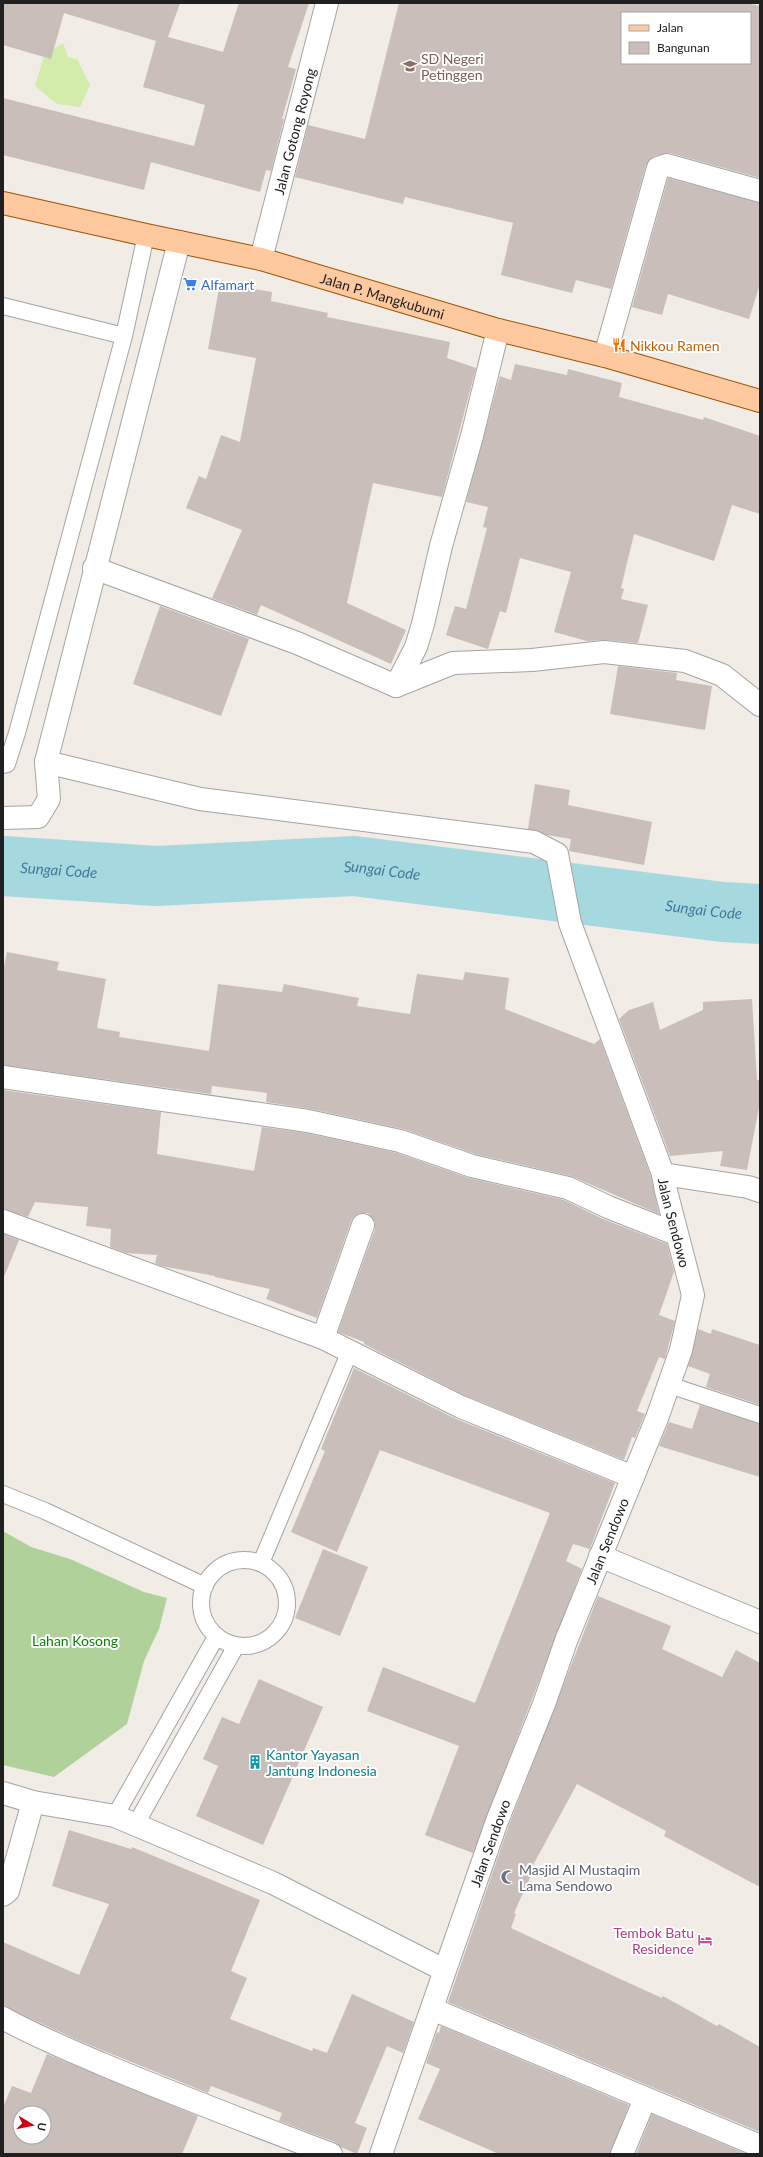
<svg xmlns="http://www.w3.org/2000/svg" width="763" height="2157" viewBox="0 0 763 2157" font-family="Lato,sans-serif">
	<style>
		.grass { fill: #d3ecab }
		.forest { fill: #b1d19a }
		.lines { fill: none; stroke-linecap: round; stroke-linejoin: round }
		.river { stroke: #a6d9df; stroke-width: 60 }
		.building { fill: #c9beb9; fill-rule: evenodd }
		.service-casing { stroke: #a4a4a4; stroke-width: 18 }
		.minor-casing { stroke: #a4a4a4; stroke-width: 24 }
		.primary-casing { stroke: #9c5500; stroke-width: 24 }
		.service { stroke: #fff; stroke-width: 16 }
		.minor { stroke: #fff; stroke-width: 22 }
		.primary { stroke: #fec99e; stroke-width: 22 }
		.labels { text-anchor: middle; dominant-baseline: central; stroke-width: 4; stroke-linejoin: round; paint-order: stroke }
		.education-label { font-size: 14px; fill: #785e54; stroke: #fff; text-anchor: start }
		.street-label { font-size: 14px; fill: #202020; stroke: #fff }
		.shop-label { font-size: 14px; fill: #366cbe; stroke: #fff; text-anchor: start }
		.food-label { font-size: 14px; fill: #c56008; stroke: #fff; text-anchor: start }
		.park-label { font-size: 14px; fill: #0e8309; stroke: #fff }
		.culture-label { font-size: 14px; fill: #0d838f; stroke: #fff; text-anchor: start }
		.worship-label { font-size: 14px; fill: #5b616d; stroke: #fff; text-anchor: start }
		.hotel-label { font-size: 14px; fill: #b23c85; stroke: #fff; text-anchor: end }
		.water-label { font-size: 15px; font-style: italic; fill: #41799b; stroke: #fff }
	</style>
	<rect width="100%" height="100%" fill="#f1ece6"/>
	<path class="grass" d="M63,43L68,57L77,59L90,85L80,107L57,104L35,86L44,56Z"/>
	<path class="forest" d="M3,1531L31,1547L70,1559L144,1592L167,1598L159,1629L144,1661L127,1724L54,1777L3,1765Z"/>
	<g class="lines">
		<path class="river" id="s1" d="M3,866L156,876L354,866L723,912L760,914"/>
	</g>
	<path class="building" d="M3,3H180L168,37L223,52L239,3H309L288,67L296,69L282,119H284L271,171L266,170L260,192L151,162L144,190L3,155V98L194,146L205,105L143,87L156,41L64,13L51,59L3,45Z
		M399,3H746L760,6V178L670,153L654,156L646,165L611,289L576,280L572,293L501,275L513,223L405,197L403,204L295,177L308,125L365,139ZM622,13H750V63H622Z
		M668,178L760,203V284L749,319L668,294L662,315L632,307Z
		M220,283L272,292L271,301L328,313L327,317L450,342L447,358L476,368L442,497L373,483L347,603L406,630L391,664L261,605L257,615L212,598L242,530L186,508L199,476L206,479L221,435L240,442L256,358L208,349Z
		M515,364L567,375L568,369L622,383L619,397L703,420L704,417L760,436V514L732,505L714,561L634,534L621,588L624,589L621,599L648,605L638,643L605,640L587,641L554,632L571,572L520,558L506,613L500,611L488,649L446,635L455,606L466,609L487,528L483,527L488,507L466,502L500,376L511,380Z
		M160,606L249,639L221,716L133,684Z
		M618,666L677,673L676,680L712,686L705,730L610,714Z
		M535,784L570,790L568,805L652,822L644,865L569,851L571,839L547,835L528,829Z
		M7,952L59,962L57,970L106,979L97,1028L120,1032L119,1037L209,1051L218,984L282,992L284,984L359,998L357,1006L410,1014L417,974L463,980L465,972L509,978L505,1009L594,1044L600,1039L651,1177L659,1214L571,1176L475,1154L403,1129L311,1109L266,1102L267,1093L212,1086L211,1094L3,1065V971Z
		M752,999L757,1080H760V1102L747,1170L720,1166L723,1151L670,1156L619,1019L629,1010L653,1002L660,1030L703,1010V1002Z
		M3,1090L161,1112L157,1154L254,1171L262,1127L306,1133L397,1153L469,1178L564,1200L603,1219L667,1244L674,1272L659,1315L675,1321L665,1359L659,1357L637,1411L645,1414L635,1438L632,1437L624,1460L466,1396L364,1344V1342L338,1332L375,1229V1222L368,1213H360L355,1216L351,1221L317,1318L266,1299L270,1289L215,1277V1276L161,1266L155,1263L157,1255L126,1253L110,1247L111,1229L86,1226L88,1207L35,1202L28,1217L3,1209Z
		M3,1234L19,1240L4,1277H3Z
		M698,1329L711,1334L712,1329L760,1345V1405L706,1387L710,1374L688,1366Z
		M354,1368L456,1419L615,1483L590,1549L573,1544L566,1561L582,1569L473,1853L425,1835L459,1746L367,1711L383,1667L475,1703L550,1513L380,1450L337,1552L291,1532L325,1451L321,1449Z
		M700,1405L760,1424V1477L659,1446L669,1422L692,1429Z
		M323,1549L368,1567L340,1636L295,1618Z
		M598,1596L671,1626L662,1649L722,1677L736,1650L760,1663V1887L664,1836L666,1831L577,1784L532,1867L534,1869L514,1913L516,1914L511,1928L618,1978L662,1998L663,1996L717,2026L719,2024L760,2047V2132L448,2002L509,1825Z
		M259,1679L323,1707L263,1845L196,1816L218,1766L203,1759L222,1717L239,1724Z
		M69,1830L131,1849L132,1847L260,1900L231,1971L247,1978L230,2019L312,2051L313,2048L327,2053L352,1994L414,2022L403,2053L387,2046L355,2123L367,2128L357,2154L341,2147L335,2142L279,2121L282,2113L211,2086L208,2093L82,2042L3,2006V1942L79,1975L109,1904L52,1886Z
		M441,2026L629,2105L610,2154H499L418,2119L440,2069L426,2063L437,2032L439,2033Z
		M47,2054L198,2116L182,2154H3V2107L12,2086L31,2093ZM20,2113H44V2137H20Z
		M652,2114L747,2154H636Z"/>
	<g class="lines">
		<defs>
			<path id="service" d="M3,306L124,336
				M3,765L7,764L17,733L124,336L146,235
				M669,1385L760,1415
				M3,1494L45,1511L205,1586
				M201 1603a43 43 0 1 1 86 0a43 43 0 1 1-86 0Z
				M261,1563L350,1351
				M115,1816L216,1637
				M136,1824L236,1646"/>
			<g id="minor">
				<path id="s2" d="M261,259L327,3"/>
				<path d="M605,356L658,168L667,165L760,191"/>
				<path d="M94,568L297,643L396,686L453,663L532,660L604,652L685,661L722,675L760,705"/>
				<path d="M396,686L416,647L423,624L441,546L472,436L498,330"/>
				<path id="s3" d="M46,762L200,799L534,842L557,854L570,923L663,1174L666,1191L693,1295L681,1350L657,1418L566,1641L544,1704L497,1821L381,2154"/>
				<path d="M3,818L38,817L49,799L46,762L179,242"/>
				<path d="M3,1077L308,1121L400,1141L472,1166L568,1188L608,1207L676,1234"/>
				<path d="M663,1174L748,1187L760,1191"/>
				<path d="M3,1221L323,1338L461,1407L633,1477"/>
				<path d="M323,1338L363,1225"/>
				<path d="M600,1556L760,1622"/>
				<path d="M3,1793L33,1802L115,1816L273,1883L444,1970"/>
				<path d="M3,1895L8,1891L33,1802"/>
				<path d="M432,2009L760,2146"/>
				<path d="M3,2018C35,2036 69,2050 102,2064C178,2096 255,2125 331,2154"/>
				<path d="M622,2154L645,2099"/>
			</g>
			<g id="primary">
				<path id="s4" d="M3,203L146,235L261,259L498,330L605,356L760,401"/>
			</g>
		</defs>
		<use href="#service" class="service-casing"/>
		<use href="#minor" class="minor-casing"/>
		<use href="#primary" class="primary-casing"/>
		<use href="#service" class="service"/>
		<use href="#minor" class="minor"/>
		<use href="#primary" class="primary"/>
	</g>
	<defs>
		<symbol id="school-bare" viewBox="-9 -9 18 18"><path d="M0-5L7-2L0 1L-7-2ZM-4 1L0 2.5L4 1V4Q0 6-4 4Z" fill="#8d6e63" stroke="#fff" stroke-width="2.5" paint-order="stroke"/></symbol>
		<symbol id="supermarket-bare" viewBox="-9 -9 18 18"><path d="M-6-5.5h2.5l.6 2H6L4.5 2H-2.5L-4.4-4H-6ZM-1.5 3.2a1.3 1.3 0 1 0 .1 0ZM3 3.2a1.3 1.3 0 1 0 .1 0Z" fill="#3f7fe0" stroke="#fff" stroke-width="2.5" paint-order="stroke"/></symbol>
		<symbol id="restaurant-bare" viewBox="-9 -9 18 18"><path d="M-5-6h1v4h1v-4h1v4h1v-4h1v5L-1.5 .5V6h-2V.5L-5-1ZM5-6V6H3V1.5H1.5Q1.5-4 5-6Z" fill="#e8710a" stroke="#fff" stroke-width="2.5" paint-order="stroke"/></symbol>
		<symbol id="building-bare" viewBox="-9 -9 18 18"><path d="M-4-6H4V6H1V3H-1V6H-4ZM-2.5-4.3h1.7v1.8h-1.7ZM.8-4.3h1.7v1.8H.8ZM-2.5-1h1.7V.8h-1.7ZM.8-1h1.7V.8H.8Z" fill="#0f9aa8" stroke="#fff" stroke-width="2.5" paint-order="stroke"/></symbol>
		<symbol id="mosque-bare" viewBox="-9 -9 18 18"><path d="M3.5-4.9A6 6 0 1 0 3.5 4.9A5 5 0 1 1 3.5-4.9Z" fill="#6b7280" stroke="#fff" stroke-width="2.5" paint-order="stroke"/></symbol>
		<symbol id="hotel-bare" viewBox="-9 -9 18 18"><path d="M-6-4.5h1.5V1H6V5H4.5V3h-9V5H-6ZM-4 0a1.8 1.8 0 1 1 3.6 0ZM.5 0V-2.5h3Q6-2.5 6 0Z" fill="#d1479c" stroke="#fff" stroke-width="2.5" paint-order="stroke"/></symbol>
	</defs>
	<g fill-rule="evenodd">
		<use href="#school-bare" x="400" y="56" width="20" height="20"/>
		<use href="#supermarket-bare" x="180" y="274" width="20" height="20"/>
		<use href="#restaurant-bare" x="609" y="335" width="20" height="20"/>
		<use href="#building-bare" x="245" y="1752" width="20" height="20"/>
		<use href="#mosque-bare" x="498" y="1867" width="20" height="20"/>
		<use href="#hotel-bare" x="695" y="1930" width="20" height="20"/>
	</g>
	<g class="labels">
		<g class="education-label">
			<text x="421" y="58">SD Negeri<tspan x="421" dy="16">Petinggen</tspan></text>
		</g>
		<g class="street-label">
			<text stroke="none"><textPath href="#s2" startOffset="132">Jalan Gotong Royong</textPath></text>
			<text stroke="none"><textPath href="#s4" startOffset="391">Jalan P. Mangkubumi</textPath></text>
			<text stroke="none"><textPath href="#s3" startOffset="909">Jalan Sendowo</textPath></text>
			<text transform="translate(607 1541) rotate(-68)">Jalan Sendowo</text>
			<text transform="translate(490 1843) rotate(-70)">Jalan Sendowo</text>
		</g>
		<g class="shop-label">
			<text x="201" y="284">Alfamart</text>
		</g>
		<g class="food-label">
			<text x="630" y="345">Nikkou Ramen</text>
		</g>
		<g class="park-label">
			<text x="75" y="1640">Lahan Kosong</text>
		</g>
		<g class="culture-label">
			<text x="266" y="1754">Kantor Yayasan<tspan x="266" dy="16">Jantung Indonesia</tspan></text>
		</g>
		<g class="worship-label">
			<text x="519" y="1869">Masjid Al Mustaqim<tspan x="519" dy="16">Lama Sendowo</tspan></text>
		</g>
		<g class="hotel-label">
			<text x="694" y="1932">Tembok Batu<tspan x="694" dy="16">Residence</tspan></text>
		</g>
		<g class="water-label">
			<text stroke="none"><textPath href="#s1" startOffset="56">Sungai Code</textPath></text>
			<text stroke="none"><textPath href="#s1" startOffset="380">Sungai Code</textPath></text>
			<text stroke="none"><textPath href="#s1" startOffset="704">Sungai Code</textPath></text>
		</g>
	</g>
	<rect width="763" height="2157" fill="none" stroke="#202020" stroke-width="8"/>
	<rect x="621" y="12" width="130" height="52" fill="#ffffff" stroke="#a6a6a6"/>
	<rect x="629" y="25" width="20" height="6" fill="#fec99e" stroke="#a6a6a6"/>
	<text x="657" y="32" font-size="12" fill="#202020">Jalan</text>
	<rect x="629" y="42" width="20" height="12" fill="#c9beb9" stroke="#a6a6a6"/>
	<text x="657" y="52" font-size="12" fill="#202020">Bangunan</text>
	<g transform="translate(32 2125) rotate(100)"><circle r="19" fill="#ffffff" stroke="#a6a6a6"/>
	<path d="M0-3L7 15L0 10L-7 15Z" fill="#d0001a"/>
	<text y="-6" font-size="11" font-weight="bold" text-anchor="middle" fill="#202020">U</text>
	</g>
</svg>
